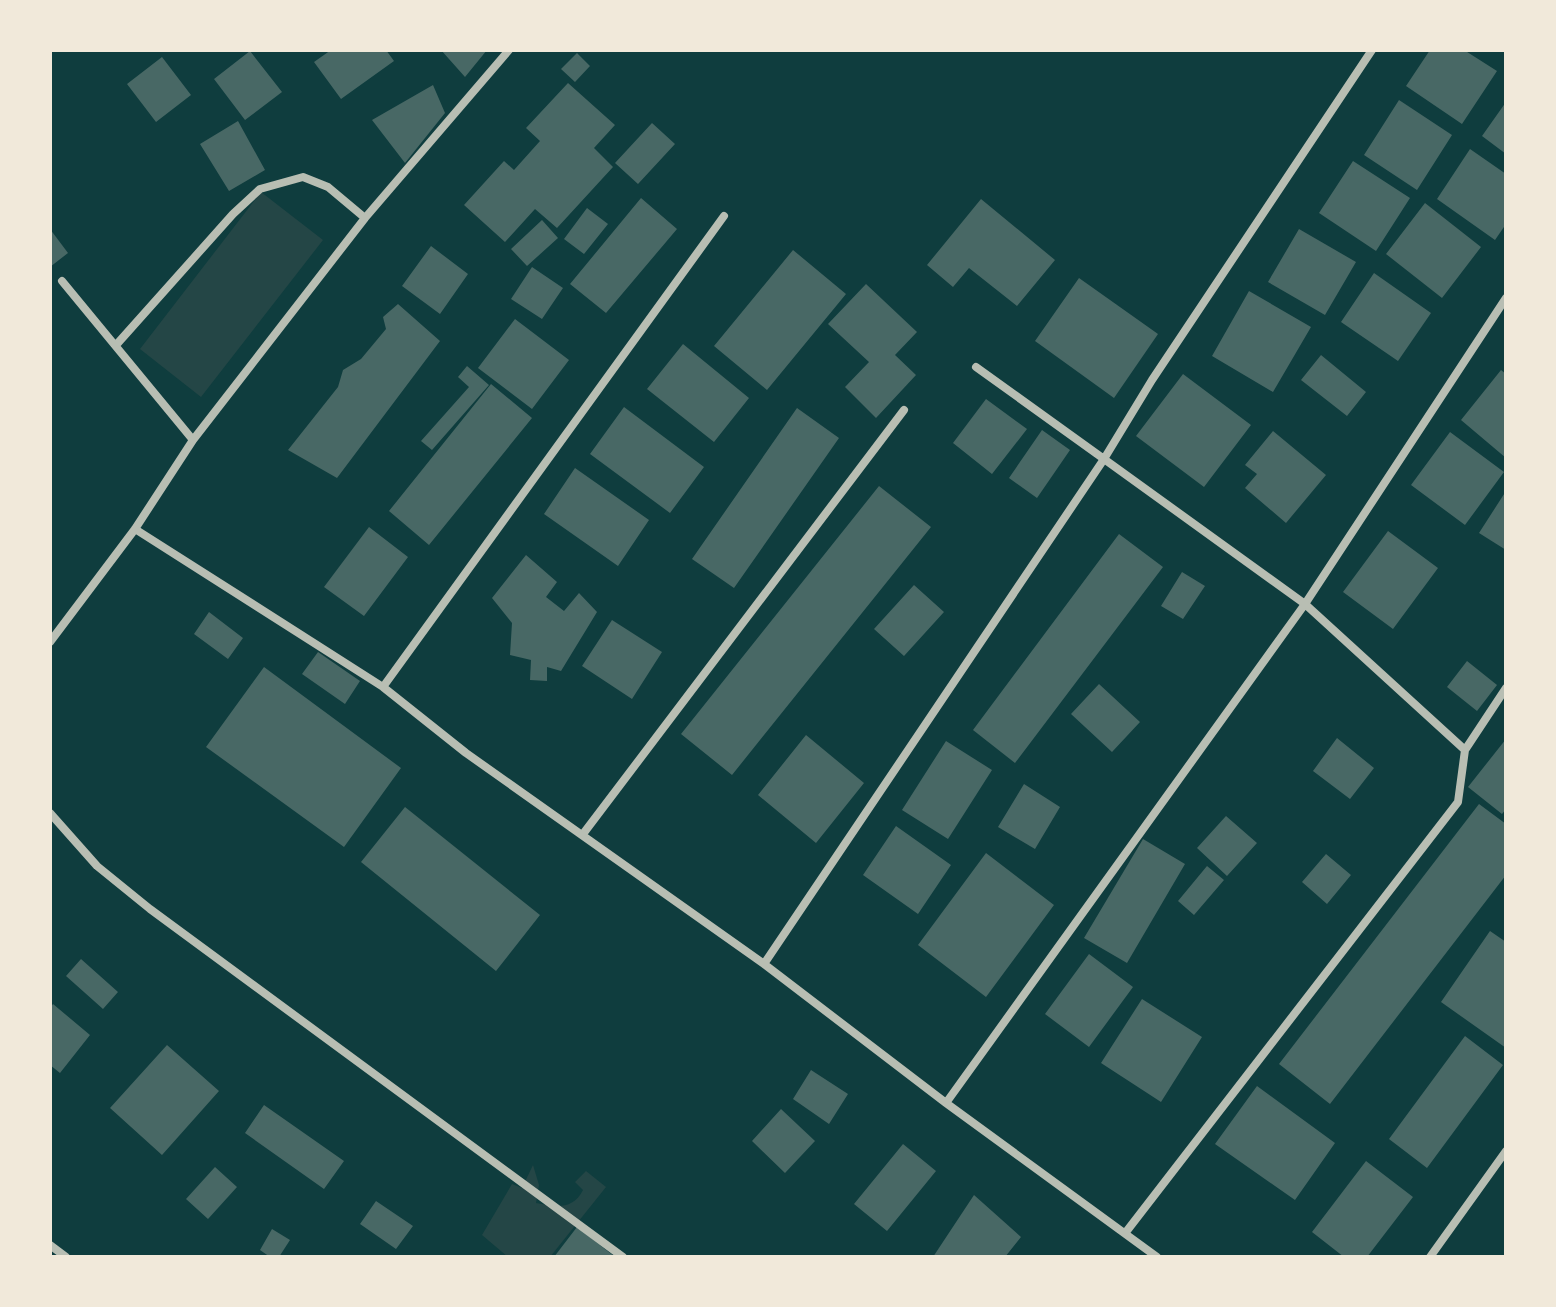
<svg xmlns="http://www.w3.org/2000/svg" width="1556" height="1307" viewBox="0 0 1556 1307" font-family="Montserrat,sans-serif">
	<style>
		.green { fill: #244646 }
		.building { fill: #486865 }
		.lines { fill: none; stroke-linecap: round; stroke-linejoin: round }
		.minor { stroke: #b8beb3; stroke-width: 8 }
	</style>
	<rect width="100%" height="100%" fill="#0f3d3e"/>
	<path class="green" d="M261,192L323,240L201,397L140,349Z
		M533,1165L539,1185L536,1203C556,1207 573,1210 583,1190L575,1182L586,1171L606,1187L550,1257H508L482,1235L512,1184L522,1188Z"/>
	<path class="building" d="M331,50H386L394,61L341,99L314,62Z
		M441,50H487L465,77Z
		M1430,50H1464L1497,71L1462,124L1406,86Z
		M250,51L282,92L245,120L214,79Z
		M577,53L590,66L575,82L561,69Z
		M162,57L191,95L156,122L127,84Z
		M568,83L615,125L594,148L613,167L557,228L535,209L505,242L464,205L504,161L514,170L540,141L526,128Z
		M433,85L445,113L405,163L372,120Z
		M1399,100L1452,135L1417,190L1364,155Z
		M1506,102V154L1482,136Z
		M238,121L265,170L229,191L200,144Z
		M652,123L675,144L638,184L615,163Z
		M1470,149L1506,174V224L1495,240L1437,199Z
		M1353,161L1410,198L1376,251L1319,213Z
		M641,198L677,229L606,313L570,284Z
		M981,199L1055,260L1017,306L969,268L953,287L927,265Z
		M1425,203L1481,247L1442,298L1386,254Z
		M587,208L608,224L584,254L564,239Z
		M542,220L558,238L527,266L511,249Z
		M50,229L68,253L50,267Z
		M1299,229L1356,262L1325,315L1268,282Z
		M431,246L468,274L440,314L402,286Z
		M793,250L846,294L767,390L714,346Z
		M532,267L563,288L542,319L511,299Z
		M1374,273L1431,313L1398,361L1341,322Z
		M1079,278L1158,334L1114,398L1035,341Z
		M866,284L917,332L895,355L916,375L876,418L845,387L869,362L828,324Z
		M1249,291L1311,327L1273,392L1212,356Z
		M398,304L440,341L337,478L288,450L338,387L343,370L361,359L386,329L383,317Z
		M515,319L569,360L532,409L478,368Z
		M683,344L749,398L714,442L647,389Z
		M1321,355L1366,392L1347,416L1301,380Z
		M467,366L489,385L432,450L421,441L469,387L458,377Z
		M1501,370L1506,374V458L1461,420Z
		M1183,374L1251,425L1204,487L1136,436Z
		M491,384L532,418L429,545L389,511Z
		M986,399L1027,429L992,474L953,443Z
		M624,407L704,467L670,513L590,454Z
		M797,408L839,438L734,588L692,559Z
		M1042,430L1070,450L1037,498L1009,478Z
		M1273,431L1326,475L1286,523L1245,488L1257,474L1245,465Z
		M1450,432L1504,472L1465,525L1411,485Z
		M575,468L649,520L618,566L544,514Z
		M879,486L931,527L732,775L681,734Z
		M1506,491V550L1479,533Z
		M369,527L408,557L364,616L324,587Z
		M1388,531L1438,568L1393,629L1343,592Z
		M1119,534L1163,567L1015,763L973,730Z
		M526,555L557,582L546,597L564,611L579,593L597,612L561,671L547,667V681L530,680L531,660L510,655L512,623L492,598Z
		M1182,572L1205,586L1183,619L1161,606Z
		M914,585L944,612L904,656L874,629Z
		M209,612L243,638L228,659L194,634Z
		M612,620L662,652L632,699L582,666Z
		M318,652L360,681L345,704L302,674Z
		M1467,661L1497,685L1477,711L1447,687Z
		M264,667L401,768L344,847L206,747Z
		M1099,684L1140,722L1112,752L1071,714Z
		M806,735L864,783L816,843L758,795Z
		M1337,738L1374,768L1350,799L1313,771Z
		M1506,739V809L1502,814L1468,787Z
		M946,741L992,770L948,839L902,810Z
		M1024,784L1060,807L1035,849L998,827Z
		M1479,804L1506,824V875L1330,1104L1279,1064Z
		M405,807L540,915L496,971L361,862Z
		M1226,816L1257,843L1227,876L1197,848Z
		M896,826L951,865L918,914L863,875Z
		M1143,839L1185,864L1127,963L1084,938Z
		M986,853L1054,905L986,997L918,945Z
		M1326,854L1351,875L1327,904L1302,882Z
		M1207,866L1224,880L1194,915L1178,901Z
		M1490,931L1506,942V1048L1441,1002Z
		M1089,954L1133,987L1089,1047L1045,1014Z
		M81,959L118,992L103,1009L66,976Z
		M1142,999L1202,1037L1161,1102L1101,1063Z
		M53,1004L90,1035L60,1073L50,1065V1008Z
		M1465,1036L1503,1065L1427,1168L1389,1139Z
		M167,1045L219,1091L162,1155L110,1108Z
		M811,1070L848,1094L829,1124L793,1099Z
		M1257,1086L1335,1143L1295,1200L1215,1144Z
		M264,1105L344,1161L324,1189L245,1133Z
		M781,1109L815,1141L785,1173L752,1141Z
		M903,1144L936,1171L887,1231L854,1204Z
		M1366,1161L1413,1197L1367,1257H1344L1312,1232Z
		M215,1167L237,1187L208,1219L186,1199Z
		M974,1195L1021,1237L1005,1257H933Z
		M376,1201L413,1226L396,1249L360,1224Z
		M577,1227L615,1257H554Z
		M272,1229L290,1240L279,1257H270L260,1250Z"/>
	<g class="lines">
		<path class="minor" d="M1372,50L1152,380L1104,459L1305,604L1465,750L1506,688
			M62,281L193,440
			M117,344L233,214L260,189L303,177L328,187L365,218
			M135,529L383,687L466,753L764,964L946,1103L1157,1257
			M50,642L135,529L193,440L365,218L509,50
			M383,687L724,216
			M50,813L97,866L150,909L623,1257
			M583,834L904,410
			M764,964L1104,459L976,367
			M946,1103L1305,604L1506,298
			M1126,1232L1458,802L1465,750
			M50,1245L66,1257
			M1430,1257L1506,1151"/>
	</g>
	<rect width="1556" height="1307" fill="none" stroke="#f1e9da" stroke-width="104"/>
</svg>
